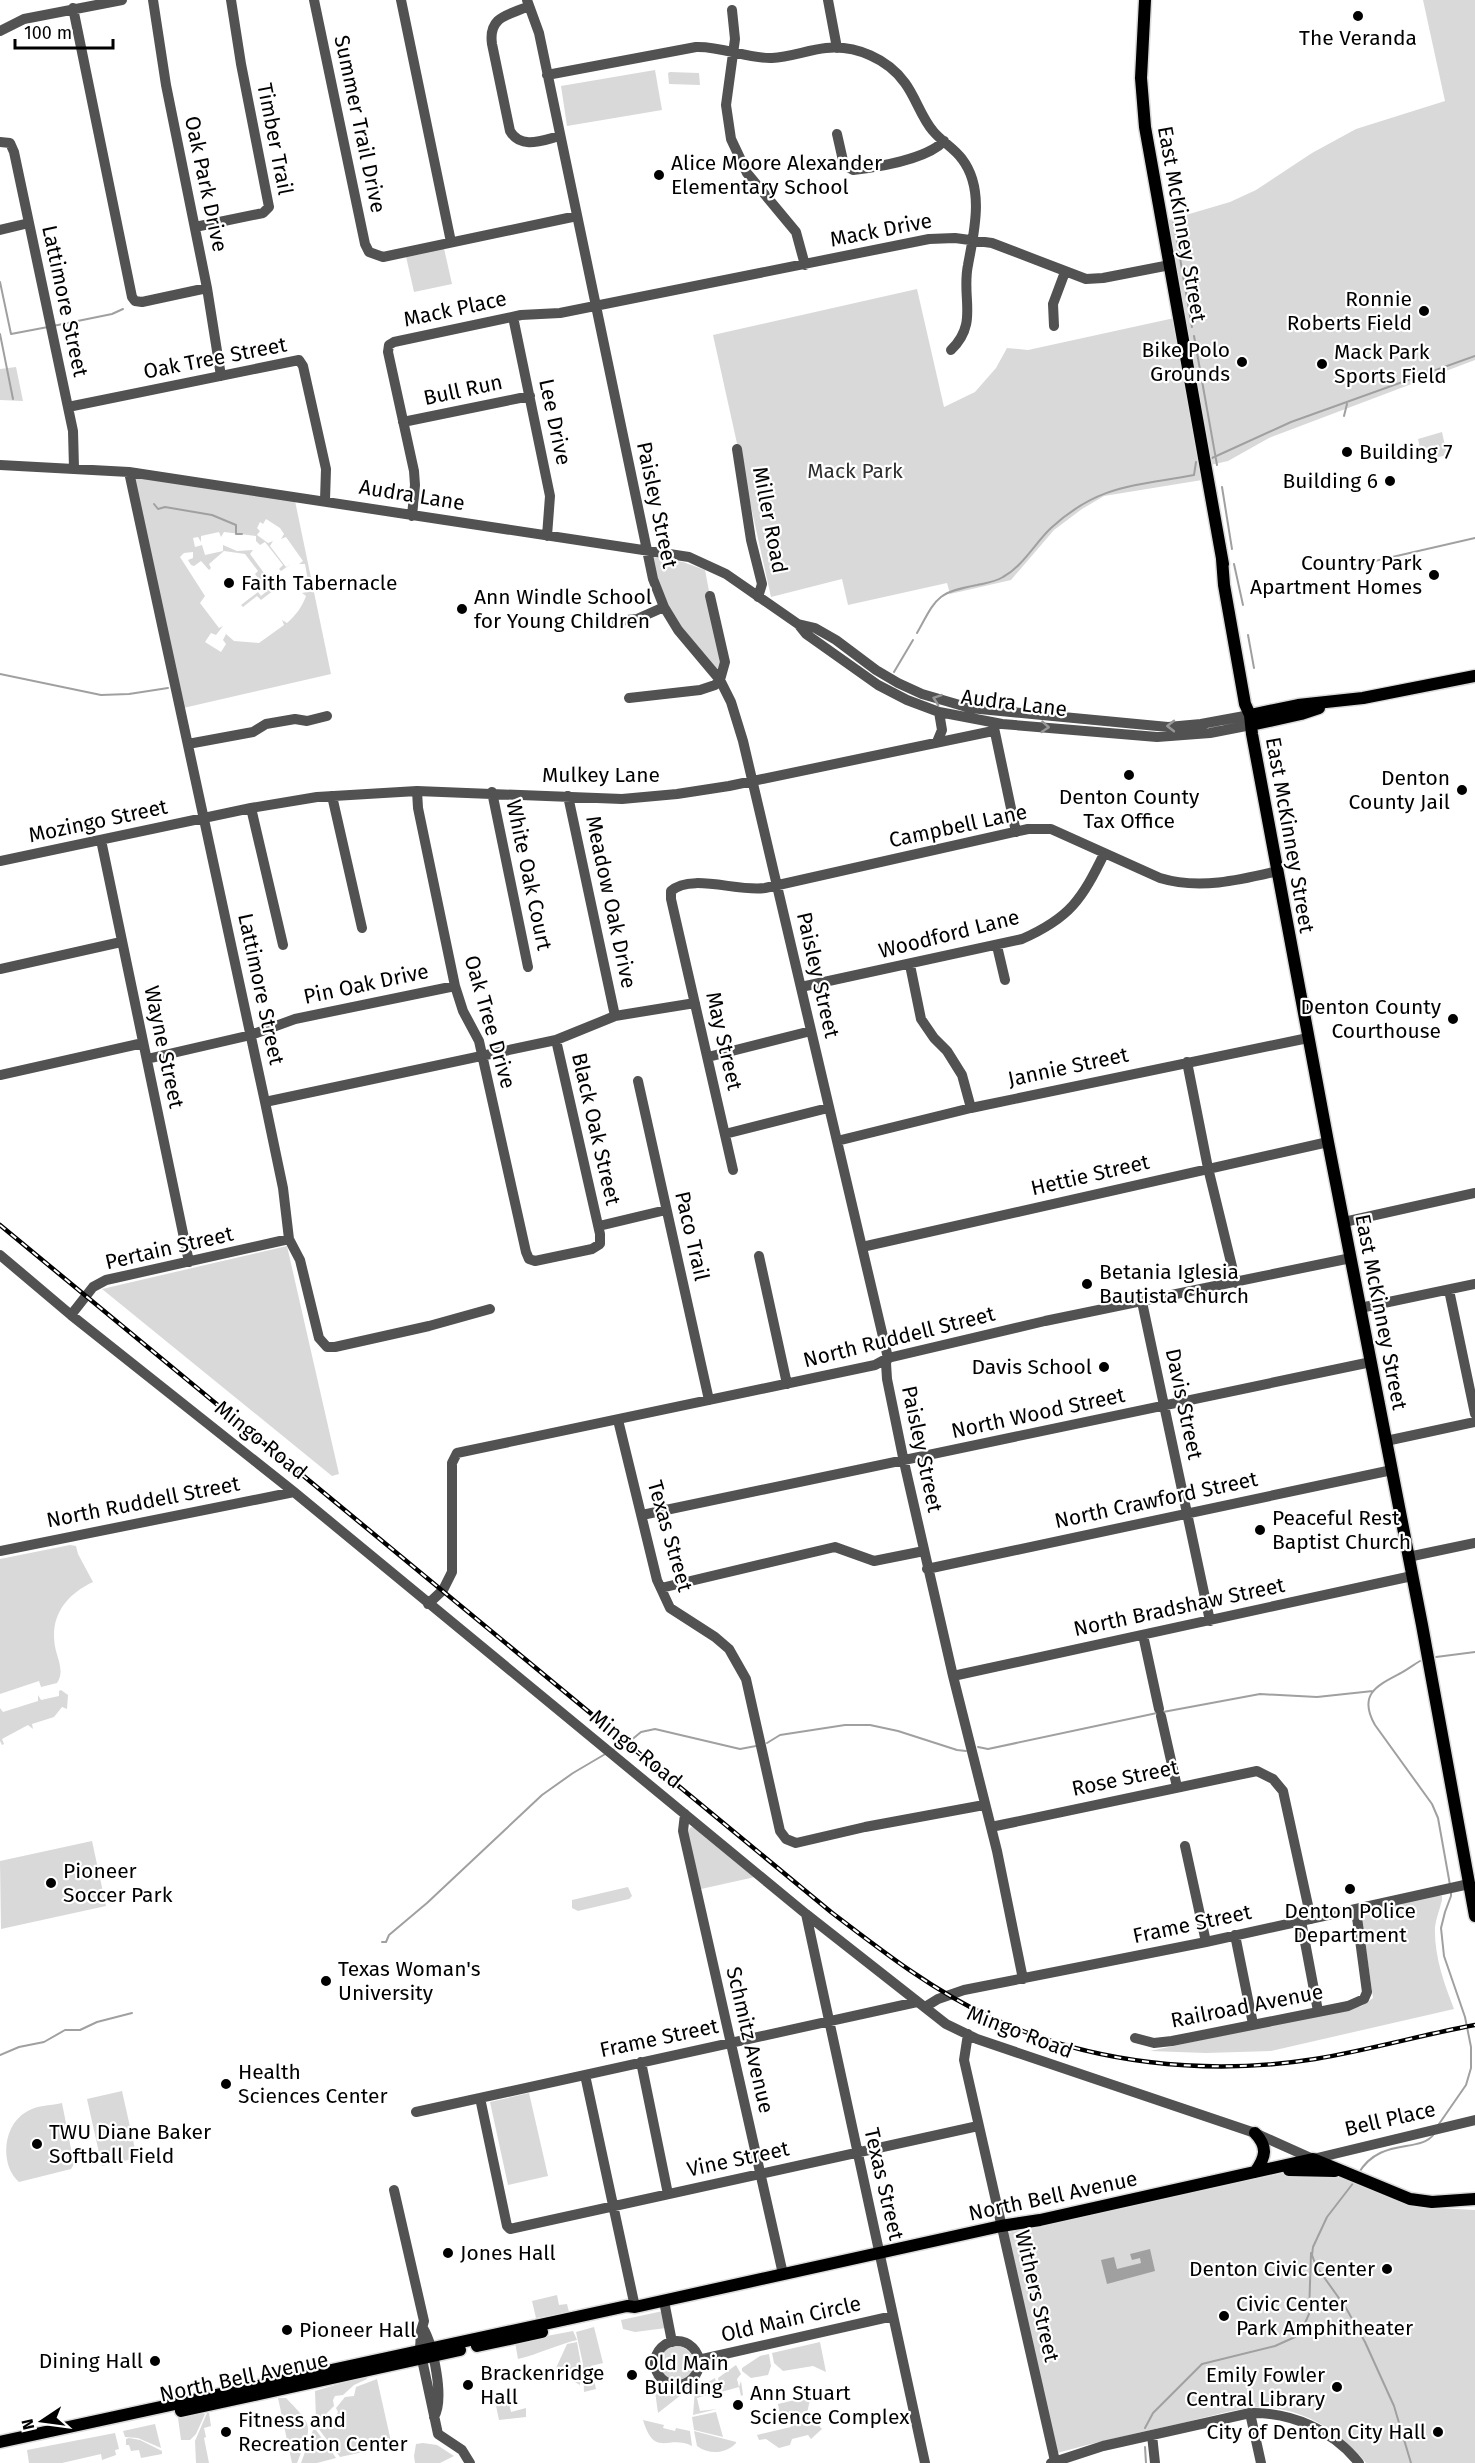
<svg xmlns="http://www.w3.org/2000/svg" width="1475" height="2463" viewBox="0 0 1475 2463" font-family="'Fira Sans',sans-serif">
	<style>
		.green { fill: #d9d9d9; fill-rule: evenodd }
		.water { fill: #a0a0a0 }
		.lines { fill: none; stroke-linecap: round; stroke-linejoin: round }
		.stream { stroke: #a0a0a0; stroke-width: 2 }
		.major-casing { stroke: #dbdbdb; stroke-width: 15 }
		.minor { stroke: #525252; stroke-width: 10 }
		.major { stroke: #000; stroke-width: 12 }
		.rail-casing { stroke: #000; stroke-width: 4.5 }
		.rail { stroke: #fff; stroke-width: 2; stroke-dasharray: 7; stroke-linecap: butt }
		.oneway { stroke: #979797 }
		.poi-dot { fill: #000; stroke: #fff; stroke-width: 2 }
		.labels { text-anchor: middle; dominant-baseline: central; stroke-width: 4.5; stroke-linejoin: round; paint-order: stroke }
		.poi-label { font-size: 21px; fill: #000; stroke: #fff; text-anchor: start }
		.street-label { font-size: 21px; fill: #000; stroke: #fff }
		.park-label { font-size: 21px; fill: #303030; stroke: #fff }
	</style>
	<rect width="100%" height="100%" fill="#fff"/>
	<path class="green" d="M1423,0H1475V360L1269,438L1228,461L1206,466L1202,480L1104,496L1082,509L1054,530L1011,580L950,594L947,583L848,605L842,579L771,597L713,335L917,289L944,407L975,392L996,368L1007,348L1028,350L1179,317L1162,222L1230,202L1256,190L1312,153L1356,129L1445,101Z
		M655,70L662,110L567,126L561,86Z
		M670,72L699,73L700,85L669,84L668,73Z
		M443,244L452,284L414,292L405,252Z
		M16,367L23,401L0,400V369Z
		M1442,432L1447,455L1423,461L1418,439Z
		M129,472L294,496L331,674L179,709ZM266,519L280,528L284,534L281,539L286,537L303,561L299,564H305L308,581L307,592L302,593L306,596C302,607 296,615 287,623L282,620L284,625L259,643L234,641L226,634L223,640L226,644L221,652L205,642L211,633L216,635L223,626L219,628L200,603L205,596L180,557L184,553L193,552V558L188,560L191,565L194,566L201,561L209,570L211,568L209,564L224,551L245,554L258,571L255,574L267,591L261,596L258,592L241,605L243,607L257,596L261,600L274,590L276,580L273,574L267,577L250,554L253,550L237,551L223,545V551L205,555L202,545L195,547L193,538L198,537L201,542V536L219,532L221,537L224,532L256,536V541L260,545L265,542L283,565L279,569L281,571L291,564L286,567L270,546L273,541L268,543L257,535L260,531L257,528L260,522L263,524Z
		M648,556L683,562L705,570L717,633L725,662L720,680L678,630Z
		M287,1246L339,1474L332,1476L102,1289Z
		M70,1545L76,1546L78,1554L93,1582C65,1595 48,1618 56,1651C59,1662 64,1673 57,1683L41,1687L39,1681L0,1694V1559Z
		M61,1690L68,1695L67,1709L62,1707L54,1717L32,1724L33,1729L28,1725L2,1739L4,1744L2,1745L0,1741V1708L3,1712L38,1701V1695L41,1700L59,1696V1691Z
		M691,1827L695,1828L755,1877L701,1889L687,1832Z
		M92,1841L106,1906L1,1929L0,1861Z
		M628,1887L632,1896L629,1899L578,1911L572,1908V1900Z
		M1438,1895L1442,1896V1900C1440,1909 1436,1918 1435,1927C1434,1956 1444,1983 1454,2009L1271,2051L1206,2053L1150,2051L1362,2006L1373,1998L1361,1913Z
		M122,2091L137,2158L102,2166L87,2099Z
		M529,2093L548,2176L508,2185L490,2102Z
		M62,2103L74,2164L71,2169L19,2182C0,2166 2,2126 26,2112C37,2105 49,2106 62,2103Z
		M1288,2172L1318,2173L1344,2179L1419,2207L1475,2210V2463H1366C1340,2429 1294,2403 1250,2408C1226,2411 1201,2419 1178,2424C1137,2433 1097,2442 1057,2453L1008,2233Z
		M557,2295L559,2305L567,2304L569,2312L536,2318L532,2301Z
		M663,2311L666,2328L635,2332L623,2329L621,2320Z
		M594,2327L603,2363L591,2366L596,2389L584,2392L583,2364L576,2332Z
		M573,2331L577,2340C556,2345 539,2354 518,2359L515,2342Z
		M577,2342L582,2370L580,2385L561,2374L559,2369L556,2368L567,2344Z
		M820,2342L826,2372L813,2366L783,2371L774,2363L772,2353Z
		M658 2364a18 18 0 1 1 36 0a18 18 0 1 1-36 0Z
		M769,2354L771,2366L768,2375L751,2378L742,2371V2368L760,2356Z
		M736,2365L741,2374L737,2379L739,2387L741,2381L743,2395L741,2396L739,2387L721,2392L718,2378Z
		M366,2376L367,2379L354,2385L343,2395L335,2396L333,2400L334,2406L318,2422L316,2419L315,2391Z
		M653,2377L665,2387L678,2388L681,2395L658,2413Z
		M715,2378L718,2392L697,2398L700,2411L717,2409L693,2415L695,2390Z
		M377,2379L392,2446L340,2457L318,2428C323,2417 327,2422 335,2418L338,2412L336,2408L345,2397L354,2396L356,2387Z
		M809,2386L812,2391L807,2413L822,2429L811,2439L808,2435L792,2439L790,2445L779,2448L766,2439L759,2440L757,2435L791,2427L788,2414L780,2415L778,2404L807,2397L805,2387Z
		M278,2398H286C315,2428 312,2425 297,2463H292Z
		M508,2399L511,2412L526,2408V2417L499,2420L495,2401Z
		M716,2412L723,2437L694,2430L692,2417Z
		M207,2413H209L211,2426L204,2428L206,2437L204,2438L209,2463H196L195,2441Z
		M197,2414H205L196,2434L190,2440H181L178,2418Z
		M643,2420L664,2425L663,2428L675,2431L676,2428L690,2431L692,2446C668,2434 655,2459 643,2420Z
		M155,2424L161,2448L138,2438L125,2437L123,2431Z
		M313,2430H316L336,2458L317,2463H301Z
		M694,2431L736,2442V2443C726,2454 709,2455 697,2446Z
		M115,2433L119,2449L115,2450L116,2455L102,2460L101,2454L62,2463H29L27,2450Z
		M129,2438L140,2440L162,2451V2454L141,2458L139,2450L131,2451L129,2445H126V2439Z
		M423,2443L437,2445L454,2456L440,2463H415L414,2456L416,2444Z"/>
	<path class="water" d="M1150,2249L1155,2271L1107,2284L1101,2260L1114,2257L1117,2269L1141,2263L1140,2258L1132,2260L1130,2254Z"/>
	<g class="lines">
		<path class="stream" d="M1173,218L1192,327
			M0,282L11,334L48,327
			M53,326L112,314L123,309
			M0,334L13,399
			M1194,336L1217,465
			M1344,416L1347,404
			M1212,458L1291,422L1475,356
			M1222,487L1232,549
			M154,504L158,509L165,507L212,515L236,525V534H242
			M1234,564L1243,605
			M1340,569L1475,538
			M917,633C937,597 936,593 977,585C986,583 995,582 1003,577C1023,566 1035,543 1051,528C1099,484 1135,486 1194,475L1196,462
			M1248,635L1254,668
			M894,672L913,640
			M0,674L101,695L129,694L168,688
			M1436,1657L1475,1652
			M1420,1661C1413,1665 1407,1670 1399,1674C1376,1686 1358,1695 1375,1725L1432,1804L1438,1818L1450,1885
			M1163,1712L1260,1694L1317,1697L1373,1691
			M767,1743L780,1735L845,1725H870L898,1731L957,1750L966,1751
			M978,1747L988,1749L1157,1713
			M612,1750L624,1746L641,1732L655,1729L740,1749L756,1746
			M382,1942H386L389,1935L427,1903L542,1795L573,1773L607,1753
			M0,2055L19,2047L44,2042L65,2030H80L97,2022L132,2013
			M1439,2124L1466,2085L1471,2068V2047L1465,2017L1444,1956L1441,1928L1445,1912L1451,1896V1890
			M1358,2174C1380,2136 1420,2154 1434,2134
			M1354,2182L1327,2217L1313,2247L1312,2255L1316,2266L1346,2308L1365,2342L1394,2406L1411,2463
			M1145,2428L1153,2413L1202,2364L1275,2346L1295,2337L1301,2332L1309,2314L1311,2253
			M1145,2447L1146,2463"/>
		<defs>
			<path id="major" d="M1145,0L1141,78L1145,127L1223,564
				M1222,559L1224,585L1245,704L1250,715L1252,734L1328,1142L1422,1625L1475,1916
				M1250,715L1298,705L1363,698L1475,676
				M1251,725L1301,714L1319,708
				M1255,2133C1268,2147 1266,2157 1255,2172
				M1289,2170L1335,2171
				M477,2346L542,2332
				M181,2411L460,2350
				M0,2442L627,2306L635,2307L1001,2226L1040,2220L1313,2159L1410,2199L1432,2202L1475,2199"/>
		</defs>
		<use href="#major" class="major-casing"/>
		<path class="minor" d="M153,0L166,85L207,288L221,376
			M314,0L365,244L369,252L383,257L577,216
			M401,0L451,242
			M527,0L539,33L653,579L664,607L678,630L720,680L731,702L743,741L888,1358L886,1363L887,1379L904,1462L953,1676L997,1851L1023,1979
			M828,0L837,48
			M529,6C509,15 488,16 492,44L510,131C521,150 543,140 560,136
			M73,8L132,297L135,301L142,302L207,288
			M732,10L735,39L726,105L731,139L747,173L796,232L805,265
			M0,31L24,19L122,0
			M547,75L696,47C722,46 748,59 772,58C790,57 808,50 826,48C856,45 888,59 905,83C916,98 921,117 933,131C941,141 954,148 962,159C985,189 974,232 968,265C961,298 979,323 951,350
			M837,134L844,165L853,170C878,167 927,159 944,141
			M0,142L10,143L14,152L73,431L74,468
			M195,227L263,213L269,207L241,64L231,0
			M0,230L29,223
			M513,317L550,496L547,536
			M1054,326L1053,304L1065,272
			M68,407L299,360L303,366L326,469L325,500
			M403,422L530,396
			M737,449L751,540L762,584L758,597
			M0,465L129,472L689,557L726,574L798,624L806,634L878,685L907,700L939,712L1002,724L1157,737L1210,733L1251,725
			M129,472L265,1102L283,1188L289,1239L300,1260L319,1338L327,1347H335L429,1326L490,1309
			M412,516L415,485L414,471L388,352L389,345L394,342L521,315L560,313L929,239L955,238L992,243L1086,279L1103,278L1170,265
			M608,622L637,619L664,607
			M798,624L815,628L836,640L876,670L898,683L922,694L970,708L1168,727L1201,724L1250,715
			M629,698L700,690L715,685L720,680L725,662L710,596
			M993,723L1016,832
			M937,742L942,730L939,712
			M188,744L253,732L266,724L295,719L307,721L327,716
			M417,791L418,808L455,986L463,1011L479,1041L526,1252L529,1259L535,1261L592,1249L600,1244V1234L556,1040
			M492,792L528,967
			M332,796L362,928
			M568,796L615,1016
			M251,808L283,945
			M101,840L189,1262
			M0,861L251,808L317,797L417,791L622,799L677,794L729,786L993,731
			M997,946L1005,980
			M910,965L921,1019L934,1038L947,1051L962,1075L971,1108
			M0,969L121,942
			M801,987L1022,939C1070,918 1082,899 1104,854
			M708,1057L811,1031
			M147,1059L251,1035L295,1019L455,986
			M1187,1062L1208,1168L1236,1283
			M0,1075L143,1043
			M638,1081L709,1400
			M265,1102L556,1040L615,1016L695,1003
			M725,1134L828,1108
			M837,1141L971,1108L1308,1038
			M733,1170L671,899V891C691,873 737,892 765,888L1028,829H1051L1160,878C1199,890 1240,880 1278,871
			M1344,1222L1475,1193
			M599,1226L666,1210
			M862,1247L1328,1142
			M0,1255L71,1315L294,1492L806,1914L946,2024L977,2039L1255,2133L1313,2159L1475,2120
			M759,1256L787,1384
			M1449,1290L1475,1414
			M1142,1302L1210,1621
			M1360,1308L1475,1284
			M71,1315L93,1287L106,1280L289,1239
			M618,1420L657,1580L670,1608L715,1637L729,1649L746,1679L780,1831L786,1839L796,1843L865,1827L984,1805
			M1386,1441L1475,1422
			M642,1515L1371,1362
			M0,1551L294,1492
			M1408,1557L1475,1543
			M927,1569L1392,1470
			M661,1588L835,1547L874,1561L924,1551
			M428,1604L443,1590L452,1572V1463L457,1453L875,1365L888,1358L1045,1321L1351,1258
			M1143,1635L1159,1709
			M953,1676L1412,1576
			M1161,1716L1177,1787
			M685,1814L683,1831L783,2274
			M991,1827L1257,1771L1273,1779L1283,1791L1311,1919
			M1185,1846L1206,1942
			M806,1914L925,2463
			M1301,1921L1318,2011
			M1235,1935L1253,2024
			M925,2007L938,1999L964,1990L1206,1942L1469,1884
			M968,2034L964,2060L1055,2461
			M1135,2038L1154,2043L1172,2041L1348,2006L1364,1999L1367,1992L1356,1910
			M641,2062L668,2194
			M585,2075L635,2307
			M480,2098L507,2226L510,2229L978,2126
			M416,2112L917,2002
			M394,2190L424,2321L421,2331L420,2350L438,2434L462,2450L470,2463
			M664,2301L672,2342
			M423,2328C433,2345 445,2399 434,2417
			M655 2363a22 22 0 1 1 44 0a22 22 0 1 1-44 0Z
			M698,2360L893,2316
			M1250,2413L1261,2463
			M1152,2435L1155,2463
			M1051,2463L1103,2446L1250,2413C1291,2412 1333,2430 1359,2463"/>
		<use href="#major" class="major"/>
		<defs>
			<path id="rail" d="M0,1225L831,1912C882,1951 932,1990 990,2017C1089,2064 1207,2076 1315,2059C1369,2050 1421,2035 1475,2025"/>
		</defs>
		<use href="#rail" class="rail-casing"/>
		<use href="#rail" class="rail"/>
	</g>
	<defs><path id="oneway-chevron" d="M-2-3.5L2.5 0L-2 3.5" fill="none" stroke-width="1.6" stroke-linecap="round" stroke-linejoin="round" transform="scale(1.5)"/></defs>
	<g class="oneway">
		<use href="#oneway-chevron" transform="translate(937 699) rotate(-161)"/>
		<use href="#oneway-chevron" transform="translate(1171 726) rotate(-180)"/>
		<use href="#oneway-chevron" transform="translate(1045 727) rotate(4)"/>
	</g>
	<g class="poi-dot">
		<circle cx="1358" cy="16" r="6"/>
		<circle cx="659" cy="175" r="6"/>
		<circle cx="1424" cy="311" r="6"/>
		<circle cx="1242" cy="362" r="6"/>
		<circle cx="1322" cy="364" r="6"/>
		<circle cx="1347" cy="452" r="6"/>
		<circle cx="1390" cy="481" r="6"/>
		<circle cx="1434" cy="575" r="6"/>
		<circle cx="229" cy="583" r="6"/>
		<circle cx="462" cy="609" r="6"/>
		<circle cx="1129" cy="775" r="6"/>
		<circle cx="1462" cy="790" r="6"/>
		<circle cx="1453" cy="1019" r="6"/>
		<circle cx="1087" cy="1284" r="6"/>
		<circle cx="1104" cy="1367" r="6"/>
		<circle cx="1260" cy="1530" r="6"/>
		<circle cx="51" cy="1883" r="6"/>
		<circle cx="1350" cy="1889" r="6"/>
		<circle cx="326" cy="1981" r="6"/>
		<circle cx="226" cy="2084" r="6"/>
		<circle cx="37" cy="2144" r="6"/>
		<circle cx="448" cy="2253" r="6"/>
		<circle cx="1387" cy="2269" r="6"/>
		<circle cx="1224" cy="2316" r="6"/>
		<circle cx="287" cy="2330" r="6"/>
		<circle cx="155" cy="2361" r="6"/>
		<circle cx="632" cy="2375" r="6"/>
		<circle cx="468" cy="2385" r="6"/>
		<circle cx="1337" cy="2387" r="6"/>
		<circle cx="738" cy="2405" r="6"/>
		<circle cx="226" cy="2432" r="6"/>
		<circle cx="1438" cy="2432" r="6"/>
	</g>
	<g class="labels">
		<g class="poi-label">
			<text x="1358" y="38" text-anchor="middle">The Veranda</text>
			<text x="671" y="163">Alice Moore Alexander<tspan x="671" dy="24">Elementary School</tspan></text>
			<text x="1412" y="299" text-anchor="end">Ronnie<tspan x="1412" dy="24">Roberts Field</tspan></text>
			<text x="1230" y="350" text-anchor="end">Bike Polo<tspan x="1230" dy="24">Grounds</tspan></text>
			<text x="1334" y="352">Mack Park<tspan x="1334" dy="24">Sports Field</tspan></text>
			<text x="1359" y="452">Building 7</text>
			<text x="1378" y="481" text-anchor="end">Building 6</text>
			<text x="1422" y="563" text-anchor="end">Country Park<tspan x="1422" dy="24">Apartment Homes</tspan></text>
			<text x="241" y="583">Faith Tabernacle</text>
			<text x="474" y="597">Ann Windle School<tspan x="474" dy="24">for Young Children</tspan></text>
			<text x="1450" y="778" text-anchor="end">Denton<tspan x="1450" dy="24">County Jail</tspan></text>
			<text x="1129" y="797" text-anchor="middle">Denton County<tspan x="1129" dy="24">Tax Office</tspan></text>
			<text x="1441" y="1007" text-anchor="end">Denton County<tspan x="1441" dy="24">Courthouse</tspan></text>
			<text x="1099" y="1272">Betania Iglesia<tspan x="1099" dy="24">Bautista Church</tspan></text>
			<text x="1092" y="1367" text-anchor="end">Davis School</text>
			<text x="1272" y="1518">Peaceful Rest<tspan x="1272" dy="24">Baptist Church</tspan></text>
			<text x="63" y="1871">Pioneer<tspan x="63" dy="24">Soccer Park</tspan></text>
			<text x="1350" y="1911" text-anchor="middle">Denton Police<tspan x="1350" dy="24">Department</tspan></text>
			<text x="338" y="1969">Texas Woman's<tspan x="338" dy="24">University</tspan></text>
			<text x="238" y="2072">Health<tspan x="238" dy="24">Sciences Center</tspan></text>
			<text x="49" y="2132">TWU Diane Baker<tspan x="49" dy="24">Softball Field</tspan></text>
			<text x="460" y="2253">Jones Hall</text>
			<text x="1375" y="2269" text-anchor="end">Denton Civic Center</text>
			<text x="1236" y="2304">Civic Center<tspan x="1236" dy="24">Park Amphitheater</tspan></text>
			<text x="299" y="2330">Pioneer Hall</text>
			<text x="143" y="2361" text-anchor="end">Dining Hall</text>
			<text x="644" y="2363">Old Main<tspan x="644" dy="24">Building</tspan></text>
			<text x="480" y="2373">Brackenridge<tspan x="480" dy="24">Hall</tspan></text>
			<text x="1325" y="2375" text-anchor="end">Emily Fowler<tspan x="1325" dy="24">Central Library</tspan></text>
			<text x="750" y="2393">Ann Stuart<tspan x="750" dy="24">Science Complex</tspan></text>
			<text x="238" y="2420">Fitness and<tspan x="238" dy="24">Recreation Center</tspan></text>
			<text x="1426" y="2432" text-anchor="end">City of Denton City Hall</text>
		</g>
		<g class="street-label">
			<text transform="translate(360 124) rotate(78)">Summer Trail Drive</text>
			<text transform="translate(275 139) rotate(79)">Timber Trail</text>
			<text transform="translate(206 184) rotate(78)">Oak Park Drive</text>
			<text transform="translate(1182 224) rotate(80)">East McKinney Street</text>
			<text transform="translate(881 230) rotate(-11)">Mack Drive</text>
			<text transform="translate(65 301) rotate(78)">Lattimore Street</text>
			<text transform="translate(455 309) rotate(-12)">Mack Place</text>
			<text transform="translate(215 358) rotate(-11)">Oak Tree Street</text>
			<text transform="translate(463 390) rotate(-12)">Bull Run</text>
			<text transform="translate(555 422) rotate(78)">Lee Drive</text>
			<text transform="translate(412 495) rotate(9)">Audra Lane</text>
			<text transform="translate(657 505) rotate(78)">Paisley Street</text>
			<text transform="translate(770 520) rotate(79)">Miller Road</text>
			<text transform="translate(1014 703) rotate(7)">Audra Lane</text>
			<text x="601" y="775">Mulkey Lane</text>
			<text transform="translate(98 821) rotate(-12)">Mozingo Street</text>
			<text transform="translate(958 826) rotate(-12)">Campbell Lane</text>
			<text transform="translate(1290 835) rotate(80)">East McKinney Street</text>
			<text transform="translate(529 875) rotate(78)">White Oak Court</text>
			<text transform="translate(611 902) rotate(78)">Meadow Oak Drive</text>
			<text transform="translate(949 934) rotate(-14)">Woodford Lane</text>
			<text transform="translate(818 975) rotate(77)">Paisley Street</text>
			<text transform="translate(366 984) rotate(-12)">Pin Oak Drive</text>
			<text transform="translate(261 989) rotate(78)">Lattimore Street</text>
			<text transform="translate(490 1022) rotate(74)">Oak Tree Drive</text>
			<text transform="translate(724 1041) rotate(77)">May Street</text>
			<text transform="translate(164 1047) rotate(78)">Wayne Street</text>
			<text transform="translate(1068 1067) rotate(-12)">Jannie Street</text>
			<text transform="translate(596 1129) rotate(77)">Black Oak Street</text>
			<text transform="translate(1090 1175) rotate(-13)">Hettie Street</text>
			<text transform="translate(692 1236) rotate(77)">Paco Trail</text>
			<text transform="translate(169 1248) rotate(-13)">Pertain Street</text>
			<text transform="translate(1381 1312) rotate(79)">East McKinney Street</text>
			<text transform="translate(899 1337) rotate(-14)">North Ruddell Street</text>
			<text transform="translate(1184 1404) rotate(78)">Davis Street</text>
			<text transform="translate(1038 1413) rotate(-12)">North Wood Street</text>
			<text transform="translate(261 1440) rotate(39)">Mingo Road</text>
			<text transform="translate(922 1449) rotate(78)">Paisley Street</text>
			<text transform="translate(1156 1500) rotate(-12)">North Crawford Street</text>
			<text transform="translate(143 1502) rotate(-11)">North Ruddell Street</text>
			<text transform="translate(670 1536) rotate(74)">Texas Street</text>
			<text transform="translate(1179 1607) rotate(-12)">North Bradshaw Street</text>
			<text transform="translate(636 1749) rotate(39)">Mingo Road</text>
			<text transform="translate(1125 1778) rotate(-12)">Rose Street</text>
			<text transform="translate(1192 1924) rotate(-12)">Frame Street</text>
			<text transform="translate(1247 2006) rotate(-11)">Railroad Avenue</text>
			<text transform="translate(1020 2032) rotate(21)">Mingo Road</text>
			<text transform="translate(659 2038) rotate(-12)">Frame Street</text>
			<text transform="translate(750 2040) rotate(77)">Schmitz Avenue</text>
			<text transform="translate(1390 2119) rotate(-13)">Bell Place</text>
			<text transform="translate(738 2159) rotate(-12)">Vine Street</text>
			<text transform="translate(884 2184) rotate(77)">Texas Street</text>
			<text transform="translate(1053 2196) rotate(-12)">North Bell Avenue</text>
			<text transform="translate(1037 2296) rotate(77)">Withers Street</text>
			<text transform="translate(791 2319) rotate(-13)">Old Main Circle</text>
			<text transform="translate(244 2377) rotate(-12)">North Bell Avenue</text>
		</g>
		<g class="park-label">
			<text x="855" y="471">Mack Park</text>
		</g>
	</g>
	<g transform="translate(42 2421) rotate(257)" stroke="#ffffff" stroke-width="4.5" paint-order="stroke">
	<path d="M0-4.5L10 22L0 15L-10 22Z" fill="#000000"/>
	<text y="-9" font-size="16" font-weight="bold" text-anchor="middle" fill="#000000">N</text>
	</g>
	<path d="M15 39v9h98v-9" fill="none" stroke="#000000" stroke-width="3"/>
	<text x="24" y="39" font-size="18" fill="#000000" stroke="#ffffff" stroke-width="4.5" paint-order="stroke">100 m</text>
</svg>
